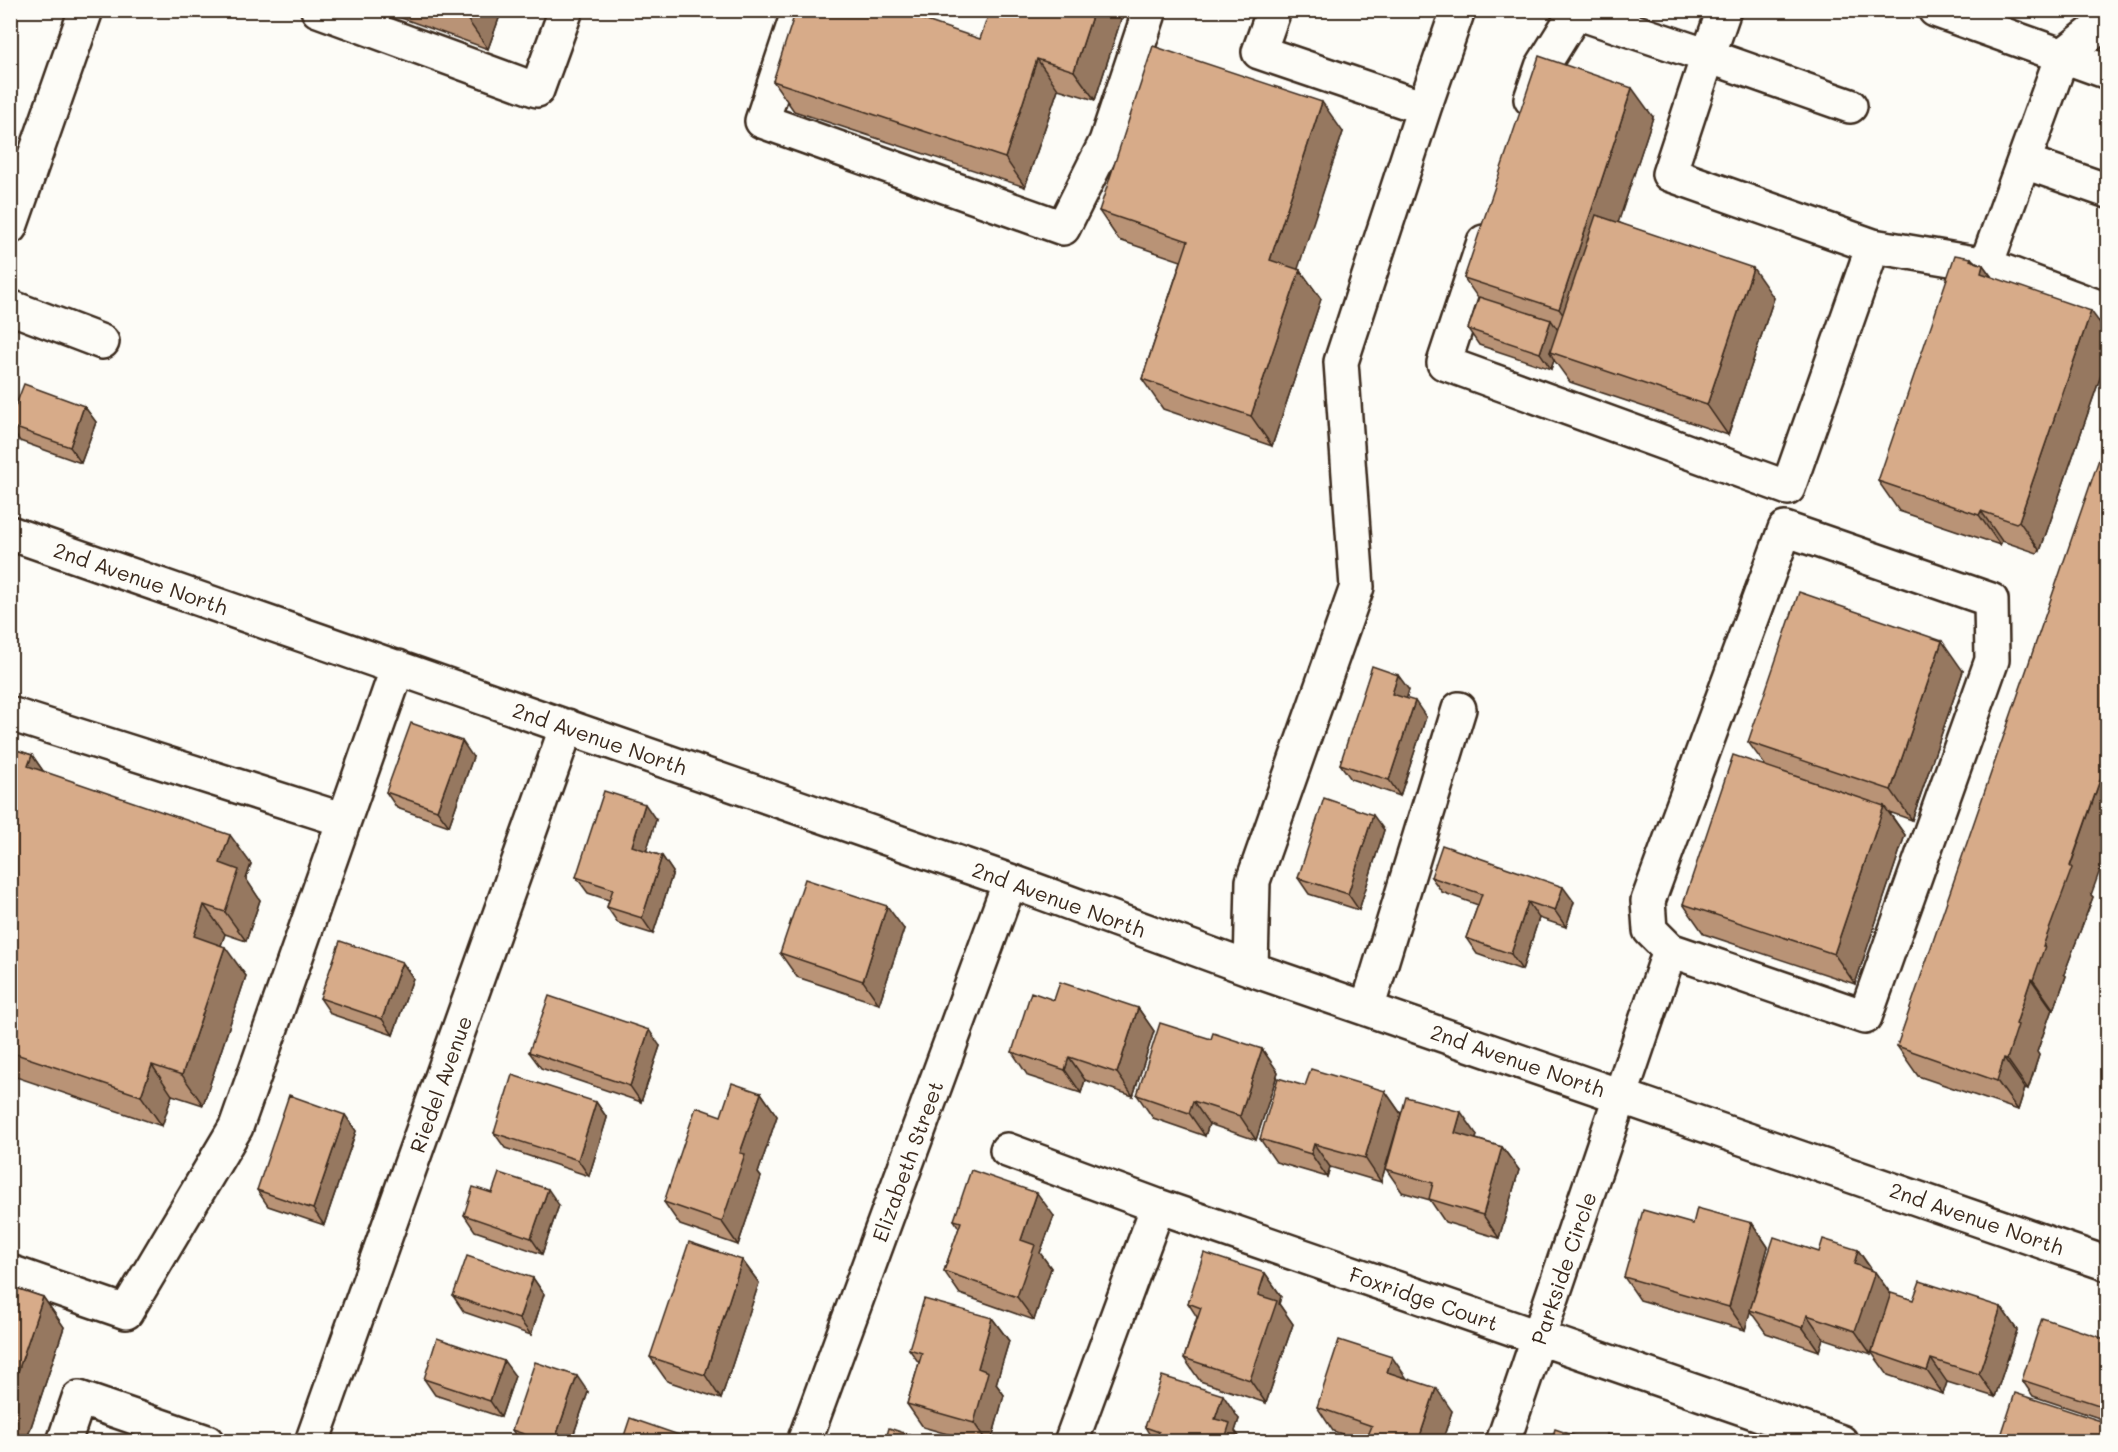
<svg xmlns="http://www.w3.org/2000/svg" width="2118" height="1452" viewBox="0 0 2118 1452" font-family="Mali,sans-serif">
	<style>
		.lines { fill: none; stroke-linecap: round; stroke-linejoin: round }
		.minor-casing { stroke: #3b2a1e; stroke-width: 38 }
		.major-casing { stroke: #3b2a1e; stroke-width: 38 }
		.minor { stroke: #fdfcf7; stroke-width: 33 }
		.major { stroke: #fdfcf7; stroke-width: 33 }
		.wall { fill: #b99376; stroke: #3b2a1e; stroke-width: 1.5 }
		.shaded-wall { fill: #967860; stroke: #3b2a1e; stroke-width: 1.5 }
		.building { fill: #d7ab89; stroke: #3b2a1e; stroke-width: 1.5 }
		.labels { text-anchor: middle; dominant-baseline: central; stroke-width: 6; stroke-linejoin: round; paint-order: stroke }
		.street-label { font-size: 21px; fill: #3b2a1e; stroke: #fdfcf7 }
	</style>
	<rect width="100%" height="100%" fill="#fdfcf7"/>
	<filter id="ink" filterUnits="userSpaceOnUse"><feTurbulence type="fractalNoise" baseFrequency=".0167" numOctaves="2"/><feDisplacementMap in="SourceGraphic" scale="12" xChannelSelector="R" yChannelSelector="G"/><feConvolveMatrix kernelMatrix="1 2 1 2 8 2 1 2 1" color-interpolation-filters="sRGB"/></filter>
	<g filter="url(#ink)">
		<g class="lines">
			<defs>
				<path id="minor" d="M318,10L537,90L566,10
					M799,10L762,121L1063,228L1106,142L1150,10
					M1274,10L1259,52L1424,108L1458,10
					M2062,56L1986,265L2093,305
					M1531,99L1542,67L1576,12L1708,56L1724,10
					M1850,106L1708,56L1669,174L1873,246L1986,265
					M2025,162L2108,191
					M1484,242L1444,363L1788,488L1873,246
					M10,307L102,342
					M10,533L1010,881L1251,969L2108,1264
					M10,714L344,820
					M1251,969L1253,881L1357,587L1341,362L1424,108
					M1367,1009L1459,709
					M1007,1150L1158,1206L1841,1442
					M10,1272L126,1312L236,1127L398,667
					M64,1442L79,1398L207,1442
					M312,1442L567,726
					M804,1442L1010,881
					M1071,1442L1158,1206
					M1503,1442L1670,950L1865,1017L1992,660L1991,600L1785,529L1648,901L1650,930L1670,950"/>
				<path id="major" d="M1935,10L2108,72
					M2062,56L2102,25H2108
					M10,227L86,10"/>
			</defs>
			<use href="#minor" class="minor-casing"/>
			<use href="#major" class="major-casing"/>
			<use href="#minor" class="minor"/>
			<use href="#major" class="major"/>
		</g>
		<path class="wall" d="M379,10H502L488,49Z
			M1124,10L1095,100L1058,89L1025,187L794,111L773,81Z
			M1653,117L1618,222L1774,298L1728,435L1570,382L1554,360L1551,369L1479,345L1468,329L1478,298L1464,278Z
			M1343,132L1297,269L1300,270L1321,299L1272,446L1163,409L1142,379L1181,261L1119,240L1099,211Z
			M1971,258L1974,261L1983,265L1992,277L2108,334V355L2040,551L2037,553L2002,541L2000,545L1899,511L1878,481Z
			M84,406L96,422L81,463L20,441L10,428V420Z
			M1963,671L1912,820L1889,812L1905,835L1855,984L1704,934L1683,904L1765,765L1748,742Z
			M1409,690L1406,699L1426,717L1400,796L1351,779L1340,764Z
			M10,748L32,755L43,771L251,864L246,879L260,900L246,941L225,934L221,945L246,976L203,1105L172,1095L162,1126L10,1075Z
			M473,757L449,826L397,808L386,792Z
			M656,820L646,851L662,856L673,872L653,934L618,923L607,907L609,900L588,893L576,877Z
			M1384,830L1359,910L1309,894L1298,878Z
			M1431,877L1574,902L1566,927L1539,918L1522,970L1477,954L1466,938L1478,905L1442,892Z
			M2091,895L2093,897L2064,974L2066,976L2054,1010L2052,1009L2037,1052L2039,1055L2028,1089L2025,1088L2018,1110L1918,1076L1897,1046Z
			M904,929L879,1004L797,977L780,953Z
			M402,962L413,978L393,1035L331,1014L320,998Z
			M1054,1000L1138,1008L1154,1031L1133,1096L1085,1080L1081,1093L1028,1076L1012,1052Z
			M1211,1039L1262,1049L1278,1072L1256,1140L1209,1124L1205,1136L1153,1118L1137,1095Z
			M660,1046L641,1102L541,1068L529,1052Z
			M1305,1086L1385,1091L1401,1114L1381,1182L1330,1167L1327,1177L1276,1162L1260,1139Z
			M761,1093L777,1116L758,1173L761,1177L738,1245L680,1225L664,1202Z
			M596,1102L607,1118L589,1176L505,1148L494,1133Z
			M345,1115L356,1131L324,1225L268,1206L257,1190Z
			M1477,1135L1476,1139L1502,1147L1519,1170L1499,1238L1445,1222L1430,1200L1402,1192L1386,1169Z
			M492,1193L559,1205L542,1254L475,1231L464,1215Z
			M1054,1216L1040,1253L1051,1268L1034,1320L960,1294L944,1271L959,1228L954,1220Z
			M1752,1223L1768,1247L1756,1292L1819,1252L1858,1250L1872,1270L1875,1272L1891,1294L1913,1300L2001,1307L2017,1330L1995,1397L1947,1382L1943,1394L1888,1375L1872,1353L1871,1354L1823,1338L1819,1351L1766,1333L1750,1311L1745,1330L1640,1300L1624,1277L1693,1224Z
			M742,1260L759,1283L721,1399L667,1381L650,1357Z
			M1265,1273L1281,1296L1279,1304L1293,1324L1266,1403L1200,1381L1184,1358L1197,1317L1188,1303Z
			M533,1278L544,1294L531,1335L464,1312L453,1296Z
			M10,1286L43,1297L64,1327L26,1442L10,1441Z
			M992,1318L1009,1341L996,1384L1004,1395L991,1442H975L923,1427L907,1404L919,1363L909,1349Z
			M2108,1340V1421L2033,1396L2022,1380Z
			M515,1376L501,1417L435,1395L424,1379Z
			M1406,1378L1452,1411L1442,1442H1366L1333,1431L1317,1407Z
			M588,1392L571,1442H520L512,1430Z
			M1239,1419L1235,1431L1243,1442H1154L1145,1427Z"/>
		<path class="shaded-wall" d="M470,10H502L488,49L467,19Z
			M1094,10H1124L1095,100L1074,71Z
			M1037,59L1058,89L1025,187L1005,158Z
			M1632,88L1653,117L1580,339L1559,309Z
			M1322,102L1343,132L1291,290L1270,260Z
			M1971,258L1981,272L1983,265L2004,295L2002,303L1970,260Z
			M1753,268L1774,298L1728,435L1707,405Z
			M1300,270L1321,299L1272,446L1251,416Z
			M2091,311L2108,334V355L2040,551L2019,521Z
			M1551,320L1562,336L1550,352L1554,360L1551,369L1540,353Z
			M84,406L96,422L81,463L70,447Z
			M1981,511L2002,541L2000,545L1979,515Z
			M1942,641L1963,671L1912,820L1891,790Z
			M1398,675L1409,690L1403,710L1392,694Z
			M1415,701L1426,717L1400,796L1389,780Z
			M462,741L473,757L449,826L437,810Z
			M32,755L53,785L28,766Z
			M2108,757V848L2091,895L2093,897L2064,974L2066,976L2054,1010L2033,980L2043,946Z
			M645,804L656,820L643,862L632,846Z
			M1884,806L1905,835L1855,984L1834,954Z
			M1373,815L1384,830L1359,910L1348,894Z
			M230,835L251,864L246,879L260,900L246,941L225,912L220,863Z
			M662,856L673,872L653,934L642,918Z
			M1563,887L1574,902L1566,927L1555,911Z
			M1528,902L1539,918L1522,970L1511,954Z
			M204,905L225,934L214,965L194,936Z
			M887,906L904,929L879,1004L863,981Z
			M225,947L246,976L203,1105L182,1075Z
			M402,962L413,978L393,1035L382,1019Z
			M2031,979L2052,1009L2037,1052L2039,1055L2028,1089L2007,1059L2016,1024Z
			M1138,1008L1154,1031L1133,1096L1117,1073Z
			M649,1030L660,1046L641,1102L630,1086Z
			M1262,1049L1278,1072L1256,1140L1240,1116Z
			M1069,1057L1085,1080L1081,1093L1065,1070Z
			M2004,1058L2025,1088L2018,1110L1997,1081Z
			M152,1065L172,1095L162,1126L141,1096Z
			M1385,1091L1401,1114L1381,1182L1365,1158Z
			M761,1093L777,1116L758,1173L761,1177L738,1245L722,1222L740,1153Z
			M1193,1101L1209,1124L1205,1136L1189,1113Z
			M596,1102L607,1118L589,1176L578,1160Z
			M1461,1112L1477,1135L1471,1156L1455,1133Z
			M345,1115L356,1131L324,1225L313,1209Z
			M1314,1144L1330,1167L1327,1177L1311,1154Z
			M1502,1147L1519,1170L1499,1238L1483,1215Z
			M548,1189L559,1205L542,1254L531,1238Z
			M1037,1193L1054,1216L1040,1253L1051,1268L1034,1320L1017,1297L1021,1240Z
			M1752,1223L1768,1247L1745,1330L1729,1307Z
			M1858,1250L1874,1274L1875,1272L1891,1295L1871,1354L1855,1331L1854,1264Z
			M742,1260L759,1283L721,1399L705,1375Z
			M1265,1273L1281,1296L1279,1304L1293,1324L1266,1403L1250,1380L1258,1295Z
			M533,1278L544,1294L531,1335L519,1319Z
			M43,1297L64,1327L26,1442H22L10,1425V1395Z
			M2001,1307L2017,1330L1995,1397L1979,1374Z
			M1807,1315L1823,1338L1819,1351L1803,1328Z
			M992,1318L1009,1341L996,1384L1004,1395L991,1442H987L974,1423L978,1368Z
			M1392,1357L1408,1380L1387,1372Z
			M1931,1359L1947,1382L1943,1394L1927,1371Z
			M504,1361L515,1376L501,1417L490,1401Z
			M577,1376L588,1392L571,1442H554Z
			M1436,1388L1452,1411L1442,1442H1418Z
			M1223,1395L1239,1419L1235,1431L1243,1442H1224L1215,1419Z
			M2107,1423L2108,1442H2101Z"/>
		<path class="building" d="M443,10H470L467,19Z
			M796,10H894L980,39L990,10H1094L1074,71L1037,59L1005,158L773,81Z
			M1153,46L1322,102L1270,260L1300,270L1251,416L1142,379L1188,241L1099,211Z
			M1539,56L1632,88L1559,309L1464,278Z
			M1596,215L1753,268L1707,405L1550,352Z
			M1955,255L1971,258L1970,260L1983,265L1981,273L2091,311L2019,521L2016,523L1981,511L1979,515L1878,481Z
			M1479,297L1551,320L1540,353L1468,329Z
			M24,384L84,406L70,447L10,426V420Z
			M2108,433V757L2070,866L2072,868L2043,946H2045L2033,980L2031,979L2016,1024L2018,1025L2007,1059L2004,1058L1997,1081L1897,1046Z
			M1799,592L1942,641L1891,790L1748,742Z
			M1372,666L1398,675L1392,694L1415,701L1389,780L1340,764Z
			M411,723L462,741L437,810L386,792Z
			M10,748L32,755L28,766L230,835L220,863L239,870L225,912L204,905L194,936L225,947L182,1075L152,1065L141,1096L10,1052Z
			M1733,755L1884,806L1834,954L1683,904Z
			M604,791L645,804L632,846L662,856L642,918L607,907L613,889L576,877Z
			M1324,798L1373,815L1348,894L1298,878Z
			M1442,845L1563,887L1555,911L1528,902L1511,954L1466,938L1482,894L1431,877Z
			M805,879L887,906L863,981L780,953Z
			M340,941L402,962L382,1019L320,998Z
			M1060,982L1138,1008L1117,1073L1069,1057L1065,1070L1012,1052L1031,992L1054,1000Z
			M549,996L649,1030L630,1086L529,1052Z
			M1160,1023L1211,1039L1213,1033L1262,1049L1240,1116L1193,1101L1189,1113L1137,1095Z
			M1311,1069L1385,1091L1365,1158L1314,1144L1311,1154L1260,1139L1278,1078L1305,1086Z
			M512,1075L596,1102L578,1160L494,1133Z
			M732,1083L761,1093L740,1153L745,1154L722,1222L664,1202L696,1107L721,1116Z
			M289,1095L345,1115L313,1209L257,1190Z
			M1406,1097L1461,1112L1455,1133L1502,1147L1483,1215L1429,1199L1433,1183L1386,1169Z
			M971,1170L1037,1193L1021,1240L1035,1245L1017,1297L944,1271L961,1222L954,1220Z
			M499,1173L548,1189L531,1238L464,1215L473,1187L492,1193Z
			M1697,1208L1752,1223L1729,1307L1624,1277L1643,1210L1693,1224Z
			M1774,1237L1819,1252L1823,1239L1858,1250L1854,1264L1875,1272L1855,1331L1807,1315L1803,1328L1750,1310Z
			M689,1242L742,1260L705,1375L650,1357Z
			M1204,1253L1265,1273L1258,1295L1277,1301L1250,1380L1184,1358L1201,1308L1188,1303Z
			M467,1256L533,1278L519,1319L453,1296Z
			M1920,1281L2001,1307L1979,1374L1931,1359L1927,1371L1872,1352L1891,1293L1913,1300Z
			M10,1286L43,1297L10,1395Z
			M924,1299L992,1318L978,1368L988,1372L974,1423L907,1404L922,1353L909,1349Z
			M2042,1318L2108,1340V1408L2022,1380Z
			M437,1338L504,1361L490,1401L424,1379Z
			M1339,1340L1392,1357L1387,1372L1436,1388L1418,1442H1377L1367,1438L1372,1426L1317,1407Z
			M535,1362L577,1376L554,1442H547L512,1430Z
			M1162,1376L1223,1395L1215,1419L1230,1423L1224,1442H1155L1159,1432L1145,1427Z
			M2015,1393L2107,1423L2101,1442H1999Z
			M630,1418L699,1442H622Z
			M889,1428L931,1442H885Z
			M1555,1429L1593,1442H1551Z
			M1607,1434L1631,1442H1604Z"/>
	</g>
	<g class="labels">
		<g class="street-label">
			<text transform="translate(141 578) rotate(19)">2nd Avenue North</text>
			<text transform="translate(600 738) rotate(19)">2nd Avenue North</text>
			<text transform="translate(1059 899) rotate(20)">2nd Avenue North</text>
			<text transform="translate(1518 1060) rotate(19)">2nd Avenue North</text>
			<text transform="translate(440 1084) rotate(-70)">Riedel Avenue</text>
			<text transform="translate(907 1161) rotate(-70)">Elizabeth Street</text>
			<text transform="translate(1977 1218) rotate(19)">2nd Avenue North</text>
			<text transform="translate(1563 1268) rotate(-71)">Parkside Circle</text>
			<text transform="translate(1424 1298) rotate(19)">Foxridge Court</text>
		</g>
	</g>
	<rect width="2118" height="1452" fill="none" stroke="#fdfcf7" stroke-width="36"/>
	<rect x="18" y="18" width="2082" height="1416" fill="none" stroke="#3b2a1e" stroke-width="2" filter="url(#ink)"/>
</svg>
